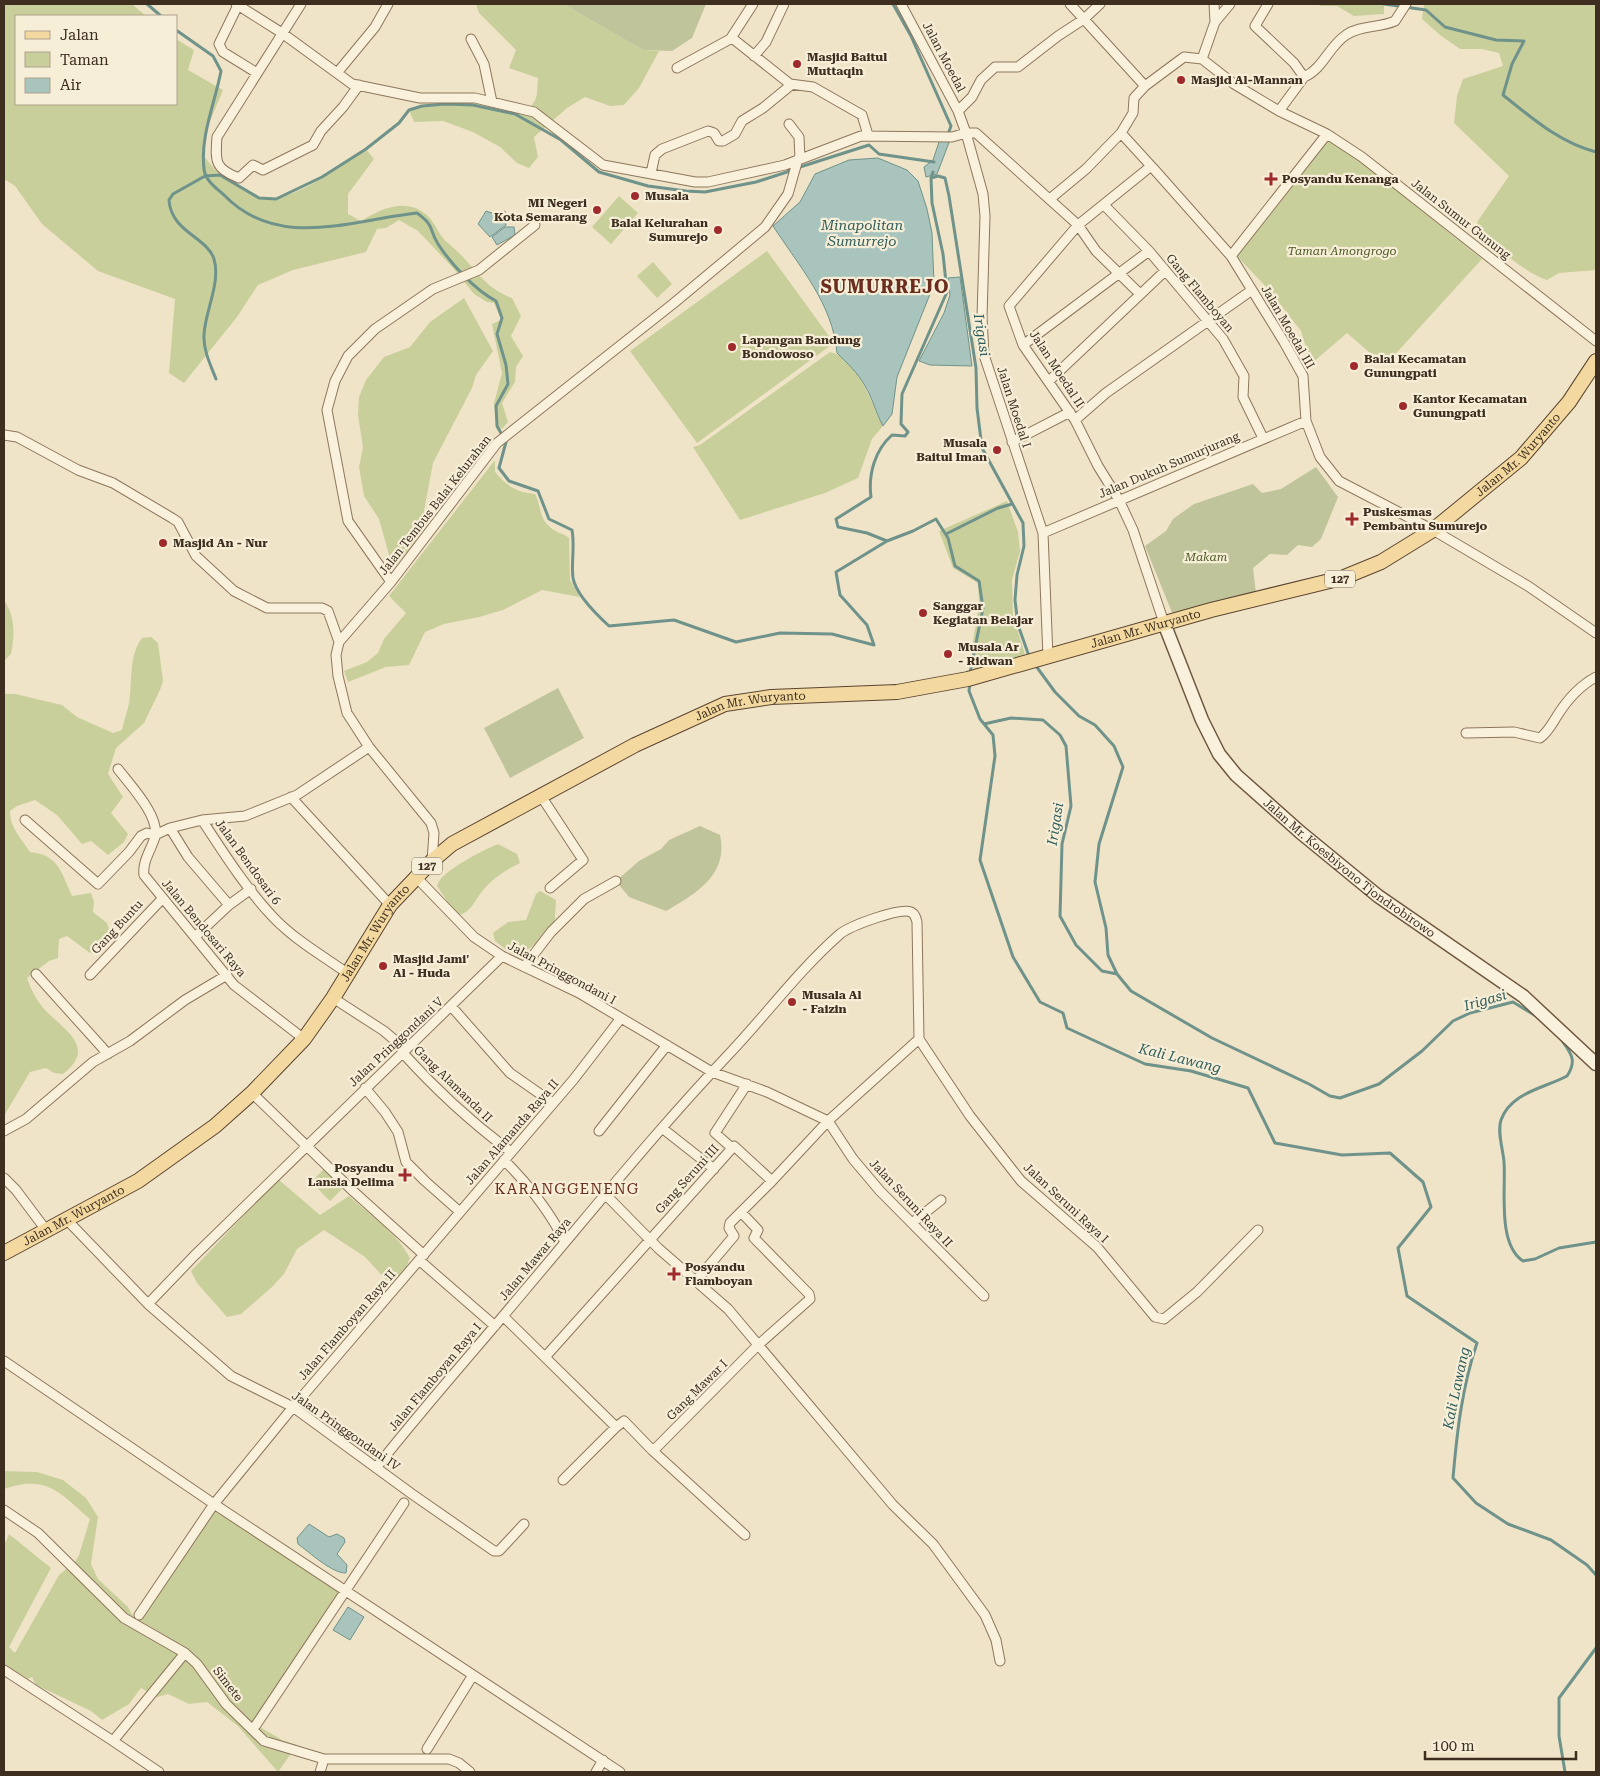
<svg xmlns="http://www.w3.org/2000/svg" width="1600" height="1776" viewBox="0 0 1600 1776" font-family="'Roboto Serif',serif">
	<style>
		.green { fill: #c9cf9b }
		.cemetery { fill: #bfc49a }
		.water { fill: #a9c4bc; stroke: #6f938a }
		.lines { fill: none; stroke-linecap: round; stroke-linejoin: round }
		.stream { stroke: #6f938a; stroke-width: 3 }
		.minor-casing { stroke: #8d765c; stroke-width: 11 }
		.secondary-casing { stroke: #6f573f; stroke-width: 15 }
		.primary-casing { stroke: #5b4430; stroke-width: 16 }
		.minor { stroke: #faf1dc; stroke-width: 9 }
		.secondary { stroke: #faf1dc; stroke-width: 12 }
		.primary { stroke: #f3d9a0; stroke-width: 14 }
		.poi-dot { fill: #9e2a2b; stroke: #f7eed8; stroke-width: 2 }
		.labels { text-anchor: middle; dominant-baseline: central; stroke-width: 4.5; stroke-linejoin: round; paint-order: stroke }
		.shield { fill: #f7eed8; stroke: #756857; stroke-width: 1 }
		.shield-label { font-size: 11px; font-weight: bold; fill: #3d2e20 }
		.poi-label { font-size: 12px; font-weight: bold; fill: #3d2e20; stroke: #f7eed8; text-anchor: start }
		.street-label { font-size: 12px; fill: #3d2e20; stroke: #f7eed8 }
		.park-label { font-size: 12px; font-style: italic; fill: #4d5a26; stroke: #f7eed8 }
		.water-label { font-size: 14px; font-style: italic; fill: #2f5d5a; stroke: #f7eed8 }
		.quarter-label { font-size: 15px; letter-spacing: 1px; fill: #6b2e1e; stroke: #f7eed8 }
		.district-label { font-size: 18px; font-weight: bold; letter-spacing: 1px; fill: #6b2e1e; stroke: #f7eed8 }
	</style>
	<rect width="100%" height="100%" fill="#f0e4c8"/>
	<path class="green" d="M4,4H132L146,16H16V104H176V39L194,50L188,70L223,90L206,131L204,156C213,169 224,178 238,187C244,190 252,196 258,198C287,207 342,165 366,149L374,159L348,194V214L361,221C382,208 407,197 428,216C434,222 438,232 443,238C449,245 457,250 463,257C480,275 488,289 512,298L521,316L511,336L523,356L516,367L515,382L502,403L508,422L503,428L497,430L494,403L502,373L492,324L501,320L494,303L487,302L474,294L453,268L418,231L399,220L386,228L377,229L366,252L293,270L258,285L237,317L184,383L169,373L175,299L98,271L42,224L15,186L4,179Z
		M476,4H563L643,50L659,51L639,88L624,105L610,106L585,97L567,108L534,137L538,157L529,168L517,163L500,147L473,132L443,121L414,122L409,110L422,106L445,104L451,93C469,103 525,129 536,98C538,92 537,84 538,78L509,68L516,50L479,13Z
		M1318,4H1384V14L1354,16L1337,6H1321Z
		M1424,4H1596V270L1559,273L1547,280C1528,275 1483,239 1477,222L1509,176L1454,123L1457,96L1463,79L1503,66L1499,53L1482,49H1460L1440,35L1422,19Z
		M1327,140L1350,153L1482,259L1390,360L1369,352L1347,333L1311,364L1301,331L1269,290L1235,254Z
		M619,196L638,213L611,244L592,227Z
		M767,251L834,343L697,443L630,351Z
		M653,262L672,284L657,298L637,276Z
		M464,298L493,351L476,375L472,388L433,463L424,511L427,529L393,569L379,519L364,496L359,467L363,447L358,415L359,397L366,380L384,357L410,347L430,322Z
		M830,352C858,357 871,404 883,426L872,439L858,478L825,493L740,520L693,447L700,445Z
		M495,460V472C507,486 516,492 535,494C541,504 539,518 549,526C554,532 563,533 569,538L570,580L580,597L542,590L503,610L479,617L444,624L425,632L409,665L386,667L348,682L344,671L367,662L378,653L384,639L406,613L389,596Z
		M1007,501L1018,532L1020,551L1012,580L1013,616L1025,655L974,674L972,647L979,605L978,583L953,568L939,531Z
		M4,600C15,616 15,634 11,654L4,661Z
		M151,637L158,643L163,681L160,690L144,723L116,748L108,774L123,797L111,813L128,834L124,842L108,855L91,841L82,844L57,815L35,800L17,806L10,811C10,828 21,838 30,852C59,855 61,872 72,896L91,893L94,902L93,912L107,923L110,932L102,948L90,953L67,936L59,939L58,958L49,961L27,978C31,990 38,1003 47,1012C65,1030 97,1048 63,1074L54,1073L46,1068L30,1072L4,1116V694H15L62,705L77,717L113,733L122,730C124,721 127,712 129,703C133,681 128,657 142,638Z
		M498,844L517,854L520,863C507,869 493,878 484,889C476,898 472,911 460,915L455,913L437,886C439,872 485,849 498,844Z
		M540,891L556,900L554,935L537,943L521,954L509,952L495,941L493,933L508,922L526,920L536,894Z
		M324,1169L343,1188L330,1201L311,1182Z
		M278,1179L320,1215L349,1196C370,1215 397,1233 410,1258L404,1272L390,1284L365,1257L324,1230L297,1249L284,1274L272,1287L241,1314L227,1317L197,1283L191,1271Z
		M4,1471L37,1472L63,1480L86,1498L98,1517L91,1564L98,1579L128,1607L137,1623L215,1509L342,1590L253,1723L282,1740L297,1745L278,1772L238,1726L207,1702L189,1704L168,1694L157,1697L141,1688L129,1704L102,1720L91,1711L36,1685L32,1677L28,1679L4,1665V1546L9,1534L51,1568L9,1647L15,1653L59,1575L75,1562L79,1555L90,1519C60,1493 47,1474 4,1489Z"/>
	<path class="cemetery" d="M563,4H706L692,38L672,51L643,50Z
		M1316,467L1338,497L1321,539L1312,547L1298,545L1287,555L1270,554L1253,568L1256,594L1173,615L1145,546L1166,531L1173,519L1194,504L1253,484L1262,493L1281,489Z
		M558,688L584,738L510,778L484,728Z
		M700,826L720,835C729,875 695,894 666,911L629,897L616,881L639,861L661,849L669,840Z"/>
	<path class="water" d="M940,139L950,140L937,174L926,177L924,167L933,160Z
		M878,158L907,170L918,181L927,209L932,233L934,284L897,377L892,414L883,426C876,413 872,397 865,386C858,373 847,363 837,353C833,304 799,266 773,226L800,202L815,174L849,160Z
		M486,211L495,214L505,211L506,225L490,237L478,224Z
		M505,227H514L515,235L497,245L492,237Z
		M960,277L972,366L930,365L919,361L944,313L950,295L948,278Z
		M309,1524L329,1537L337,1534L344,1538L345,1542L337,1554L347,1565L346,1573C333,1574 309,1552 298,1544L297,1538Z
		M348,1607L364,1617L350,1640L333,1630Z"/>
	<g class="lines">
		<path class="stream" d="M147,4L161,16
			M893,4L911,36L951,126L947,137
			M1384,4L1426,10L1445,27L1496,40L1524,41L1512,64L1503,95C1532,118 1560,143 1596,152
			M176,30L213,56L221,71C215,103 200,136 204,169C205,180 216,188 224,195C278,251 351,220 417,213C436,227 428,228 438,244C451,264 475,290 496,301L502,318L497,334L506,365L508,384L496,406L497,426L506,442L499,468L509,481L538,491L549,519L572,530C575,546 571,563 573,578C576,595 597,615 609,626L674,620L736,642L780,633L832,634L874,645L867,625L840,595L836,572L887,541
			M800,167L869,145L879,154L934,162
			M933,172L931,178L932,203L943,254L947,292L902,394L901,424L908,432L905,436L892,435C875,450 868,474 871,497L836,519L838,527L867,533L887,541L913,531L936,519L948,538L955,566L979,581L983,608L970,673
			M931,178L938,176L945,178L949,196L976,368L977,408L982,448L1023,523L1024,546L1017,575L1015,600L1018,625L1029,656
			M216,379C211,366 203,350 204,335C205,311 221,283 214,259C207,237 171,232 169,200L173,194L205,176L220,175L259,198L276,199L322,177L366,149L399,123L409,110L422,106L445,104L473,105L515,114L561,140L599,172L648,186L686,191L705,192L756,182L790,171
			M946,534L998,508L1012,504
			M1036,666L1055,692L1079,716L1095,725L1114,746L1123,767L1099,844L1095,882L1106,928L1108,955L1117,974L1131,991L1212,1038L1309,1084L1330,1096L1340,1098L1379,1084L1422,1051L1453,1021L1470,1013L1513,1002L1536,1016
			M970,682L969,691L980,719L993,735L995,756L980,860L1013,957L1040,1002L1063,1013L1067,1028L1145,1064L1191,1071L1248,1088L1275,1143L1342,1155L1390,1153L1423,1182L1431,1207L1398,1248L1407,1296L1477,1343C1462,1387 1457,1432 1453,1478L1476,1503L1508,1524L1551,1540L1587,1565L1596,1575
			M984,724L1011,718L1043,720L1060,735L1066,746L1071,806L1062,844L1060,916L1076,945L1102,971L1117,974
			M1561,1039C1570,1052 1578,1060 1567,1076C1545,1088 1511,1092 1501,1120C1497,1132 1503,1149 1504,1162C1506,1189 1497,1244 1523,1261L1535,1259L1559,1248L1596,1242
			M1565,1772L1559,1736V1698L1596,1648"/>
		<defs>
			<path id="minor" d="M236,4L282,33L352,84L420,98H475L534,112L603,165L695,182H708L785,165L861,136L952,137L966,133L958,111L901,4
				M301,4L217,137C215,162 215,169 239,178L253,165L263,170L313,145L321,131L343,107L359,85
				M1070,4L1145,86L1184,57L1202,59
				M1214,4L1215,22L1202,59L1234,84L1279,111L1327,134L1362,157L1596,341
				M1268,4L1255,26L1294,63L1304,77L1279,111
				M238,5L219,44L223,52L257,73
				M1215,22L1230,4
				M731,38L753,4
				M471,39L484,64L492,102
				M754,56L766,42L784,4
				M677,68L732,38L790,84L813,87L862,115L868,135
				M337,73L375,27L388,4
				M1304,77C1323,69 1329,46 1346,35C1360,25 1380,28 1395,21L1406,4
				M958,111L972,97L981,80L995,67H1018L1058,36L1084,19L1100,4
				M789,124L799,137L800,159
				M1121,133L1152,167
				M651,173L655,155L662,149L708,131L714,133L719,141H723L735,134L742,121L763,108L791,85
				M1051,198L1086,169L1121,133L1133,113L1134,98L1145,86
				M1104,205L1149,251L1223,339L1244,376L1243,397L1263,438
				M1231,256L1327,134
				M1023,345L1149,251
				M1050,380L1165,271
				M1075,420L1106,393L1252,290
				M4,435L17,437L78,470L113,483L172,518L178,522L196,556L234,591L267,608H322L328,611L339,642
				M1012,442L1070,412
				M1043,533L1306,421
				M391,582L348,521L327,410L335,381L348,356L375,329L433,289L479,270L535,225
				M1164,623L1133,530L1119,500L1098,466L1075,420L1023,345L1009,306L1078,225L1150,167L1153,168L1231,256L1284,342L1303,376L1306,421L1320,457L1339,481L1433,530L1528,586L1596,633
				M1048,657L1043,533L984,355L982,317L985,216L983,194L966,133H976L1078,225L1096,251L1139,293
				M1466,733L1514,732L1540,738C1548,732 1552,724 1557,716C1567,700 1579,686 1596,677
				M118,769C130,785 160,816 155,837C151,850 142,862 144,875L234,985L304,1039
				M541,796L583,860L550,888
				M291,797L390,905
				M25,820L98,884L129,852L141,836L147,833L155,835L170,828L202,820L245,816L297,795L369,747
				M202,820C223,852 247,890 274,918C295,940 323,956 347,973
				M170,828L188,857L229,905
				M432,861L434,833L431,823L369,747L347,713L338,676L336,655L339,642L391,582L497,443L674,303L765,227L788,194L798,159
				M416,877L474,937L502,956L579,993L712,1072L767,1092L828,1121L853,1159L880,1191L984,1296
				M196,936L229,905L251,889
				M524,967L551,932L584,899L616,881
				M36,974L108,1054
				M90,975L163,898
				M333,998L384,1031L405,1049
				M451,1006L510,1073L553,1103
				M402,1052C435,1089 471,1122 511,1152
				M365,1088L385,1112L398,1132L406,1162L425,1181L460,1212
				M252,1093L353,1191L424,1255
				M662,1128L714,1169
				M4,1131L26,1119L93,1062L130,1041L185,1000L227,975
				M599,1131L667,1045
				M732,1148L715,1133L747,1084
				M504,1160C529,1185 549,1210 565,1242
				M4,1178L16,1190L46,1230
				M605,1194L658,1248L728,1309L893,1505L933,1544L985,1615L996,1640L1000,1661
				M67,1220L148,1304L231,1376L293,1407L412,1494L494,1551H499L524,1524
				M912,1223L941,1200
				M419,1260L495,1326
				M696,1281L734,1236L729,1228L730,1223L772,1181
				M148,1304L194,1256L502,956
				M503,1316L616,1427L624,1421L653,1451L745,1535
				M546,1356L734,1146L772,1181L828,1121L919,1039
				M4,1361L214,1504L620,1772
				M653,1451L757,1346L810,1299L809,1294L754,1238L758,1230L741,1212
				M376,1468C424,1407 475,1350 525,1290C592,1211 657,1130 729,1054C766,1015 799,970 840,934C850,926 900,907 911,912C915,914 916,918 917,922L919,1039L970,1116L1021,1181L1097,1247L1155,1317L1164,1319L1197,1292L1258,1230
				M563,1480L616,1427
				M4,1510L38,1533L124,1618L185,1653L197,1664L226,1704L264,1741L324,1759H449L459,1763L470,1772
				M139,1615L214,1504L289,1412L574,1079L621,1018
				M4,1670L113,1741
				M256,1725L404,1503
				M427,1749L473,1675
				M159,1772L113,1741L185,1653
				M320,1772L324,1759
				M596,1772L603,1760"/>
			<g id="secondary">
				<path id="s1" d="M1164,623L1202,720L1219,754L1236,775L1300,832L1378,896L1523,996L1596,1064"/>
			</g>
			<g id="primary">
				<path id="s2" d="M4,1253L138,1181L215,1126L252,1093L304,1039L333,998L390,905L432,861L452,844L635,745L725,704L771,697L897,692L968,679L1211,610L1342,578L1381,562L1433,530L1521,458L1569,402L1596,361"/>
			</g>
		</defs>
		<use href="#minor" class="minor-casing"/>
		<use href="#secondary" class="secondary-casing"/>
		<use href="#primary" class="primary-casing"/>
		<use href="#minor" class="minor"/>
		<use href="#secondary" class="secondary"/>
		<use href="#primary" class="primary"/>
	</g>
	<g class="poi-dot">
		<circle cx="797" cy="64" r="5"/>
		<circle cx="1181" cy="80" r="5"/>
		<path d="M1268.5 171.5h5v5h5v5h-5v5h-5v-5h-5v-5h5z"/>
		<circle cx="635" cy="196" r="5"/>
		<circle cx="597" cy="210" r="5"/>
		<circle cx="718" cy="230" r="5"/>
		<circle cx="732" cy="347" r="5"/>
		<circle cx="1354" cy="366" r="5"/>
		<circle cx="1403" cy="406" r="5"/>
		<circle cx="997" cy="450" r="5"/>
		<path d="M1349.5 511.5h5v5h5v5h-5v5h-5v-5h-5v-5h5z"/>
		<circle cx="163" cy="543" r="5"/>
		<circle cx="923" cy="613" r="5"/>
		<circle cx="948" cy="654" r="5"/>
		<circle cx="383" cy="966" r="5"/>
		<circle cx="792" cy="1002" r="5"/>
		<path d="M402.5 1167.5h5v5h5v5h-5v5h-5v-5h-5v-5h5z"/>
		<path d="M671.5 1266.5h5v5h5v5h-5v5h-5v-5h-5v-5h5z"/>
	</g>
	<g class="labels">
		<g class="shield">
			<rect x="1325" y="570.5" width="30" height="17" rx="4"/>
			<rect x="412" y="857.5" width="30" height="17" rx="4"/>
		</g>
		<g class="shield-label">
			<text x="1340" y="579">127</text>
			<text x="427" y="866">127</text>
		</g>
		<g class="poi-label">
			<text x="807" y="57">Masjid Baitul<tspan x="807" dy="14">Muttaqin</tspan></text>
			<text x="1191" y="80">Masjid Al-Mannan</text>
			<text x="1282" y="179">Posyandu Kenanga</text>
			<text x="645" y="196">Musala</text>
			<text x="587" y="203" text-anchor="end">MI Negeri<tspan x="587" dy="14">Kota Semarang</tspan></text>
			<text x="708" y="223" text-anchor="end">Balai Kelurahan<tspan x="708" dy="14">Sumurejo</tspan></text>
			<text x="742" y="340">Lapangan Bandung<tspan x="742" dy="14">Bondowoso</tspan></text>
			<text x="1364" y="359">Balai Kecamatan<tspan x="1364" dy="14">Gunungpati</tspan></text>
			<text x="1413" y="399">Kantor Kecamatan<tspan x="1413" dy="14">Gunungpati</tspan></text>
			<text x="987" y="443" text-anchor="end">Musala<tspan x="987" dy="14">Baitul Iman</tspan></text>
			<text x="1363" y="512">Puskesmas<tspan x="1363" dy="14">Pembantu Sumurejo</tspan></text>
			<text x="173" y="543">Masjid An - Nur</text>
			<text x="933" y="606">Sanggar<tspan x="933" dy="14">Kegiatan Belajar</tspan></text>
			<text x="958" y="647">Musala Ar<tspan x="958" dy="14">- Ridwan</tspan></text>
			<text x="393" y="959">Masjid Jami'<tspan x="393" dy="14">Al - Huda</tspan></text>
			<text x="802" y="995">Musala Al<tspan x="802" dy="14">- Faizin</tspan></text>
			<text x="394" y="1168" text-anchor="end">Posyandu<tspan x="394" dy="14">Lansia Delima</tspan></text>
			<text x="685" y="1267">Posyandu<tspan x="685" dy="14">Flamboyan</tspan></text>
		</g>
		<g class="street-label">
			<text transform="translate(944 57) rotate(62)">Jalan Moedal</text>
			<text transform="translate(1461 219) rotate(38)">Jalan Sumur Gunung</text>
			<text transform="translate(1200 293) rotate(50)">Gang Flamboyan</text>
			<text transform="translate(1288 327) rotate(60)">Jalan Moedal III</text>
			<text transform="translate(1057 369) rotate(57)">Jalan Moedal II</text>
			<text transform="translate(1014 407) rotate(72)">Jalan Moedal I</text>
			<text stroke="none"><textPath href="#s2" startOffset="1774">Jalan Mr. Wuryanto</textPath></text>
			<text transform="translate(1169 465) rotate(-23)">Jalan Dukuh Sumurjurang</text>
			<text transform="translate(435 505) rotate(-52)">Jalan Tembus Balai Kelurahan</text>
			<text stroke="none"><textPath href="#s2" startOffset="1354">Jalan Mr. Wuryanto</textPath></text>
			<text stroke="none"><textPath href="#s2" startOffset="949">Jalan Mr. Wuryanto</textPath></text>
			<text transform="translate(248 862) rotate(54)">Jalan Bendosari 6</text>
			<text stroke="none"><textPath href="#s1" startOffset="316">Jalan Mr. Koesbiyono Tjondrobirowo</textPath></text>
			<text transform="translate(117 927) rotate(-47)">Gang Buntu</text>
			<text transform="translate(204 928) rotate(50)">Jalan Bendosari Raya</text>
			<text stroke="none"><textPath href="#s2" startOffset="499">Jalan Mr. Wuryanto</textPath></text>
			<text transform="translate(562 973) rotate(28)">Jalan Pringgondani I</text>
			<text transform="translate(396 1042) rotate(-43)">Jalan Pringgondani V</text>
			<text transform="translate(453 1084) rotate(44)">Gang Alamanda II</text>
			<text transform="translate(512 1132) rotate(-49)">Jalan Alamanda Raya II</text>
			<text transform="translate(687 1179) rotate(-48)">Gang Seruni III</text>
			<text transform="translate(911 1203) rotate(47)">Jalan Seruni Raya II</text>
			<text transform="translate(1066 1203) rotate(43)">Jalan Seruni Raya I</text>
			<text stroke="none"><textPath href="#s2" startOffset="79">Jalan Mr. Wuryanto</textPath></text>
			<text transform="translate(535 1259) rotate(-50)">Jalan Mawar Raya</text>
			<text transform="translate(347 1325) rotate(-49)">Jalan Flamboyan Raya II</text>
			<text transform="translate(435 1377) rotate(-50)">Jalan Flamboyan Raya I</text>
			<text transform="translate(697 1390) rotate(-45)">Gang Mawar I</text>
			<text transform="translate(346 1431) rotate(35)">Jalan Pringgondani IV</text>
			<text transform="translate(228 1684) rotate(52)">Simete</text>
		</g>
		<g class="park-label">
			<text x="1342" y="251">Taman Amongrogo</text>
			<text x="1206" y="557">Makam</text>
		</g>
		<g class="water-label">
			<text x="862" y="225">Minapolitan<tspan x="862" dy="16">Sumurrejo</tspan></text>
			<text transform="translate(982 335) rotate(81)">Irigasi</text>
			<text transform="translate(1055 824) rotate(-81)">Irigasi</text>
			<text transform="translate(1485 1000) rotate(-16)">Irigasi</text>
			<text transform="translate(1180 1058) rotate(14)">Kali Lawang</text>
			<text transform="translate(1456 1388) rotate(-78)">Kali Lawang</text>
		</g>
		<g class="quarter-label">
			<text x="567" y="1189">KARANGGENENG</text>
		</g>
		<g class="district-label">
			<text x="885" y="286">SUMURREJO</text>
		</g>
	</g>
	<rect width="1600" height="1776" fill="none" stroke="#3d2e20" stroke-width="10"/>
	<rect x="15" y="15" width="162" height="90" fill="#f7eed8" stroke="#ada18e"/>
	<rect x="25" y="31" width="25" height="8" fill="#f3d9a0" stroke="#ada18e"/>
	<text x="60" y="40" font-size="15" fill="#3d2e20">Jalan</text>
	<rect x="25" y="52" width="25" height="15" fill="#c9cf9b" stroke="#ada18e"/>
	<text x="60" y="65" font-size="15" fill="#3d2e20">Taman</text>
	<rect x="25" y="78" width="25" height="15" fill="#a9c4bc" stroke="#ada18e"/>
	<text x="60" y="90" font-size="15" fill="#3d2e20">Air</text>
	<path d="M1425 1751v8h151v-8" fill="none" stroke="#3d2e20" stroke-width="2.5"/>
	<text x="1432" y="1751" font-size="15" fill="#3d2e20" stroke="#f7eed8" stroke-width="4" paint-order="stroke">100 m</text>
</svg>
